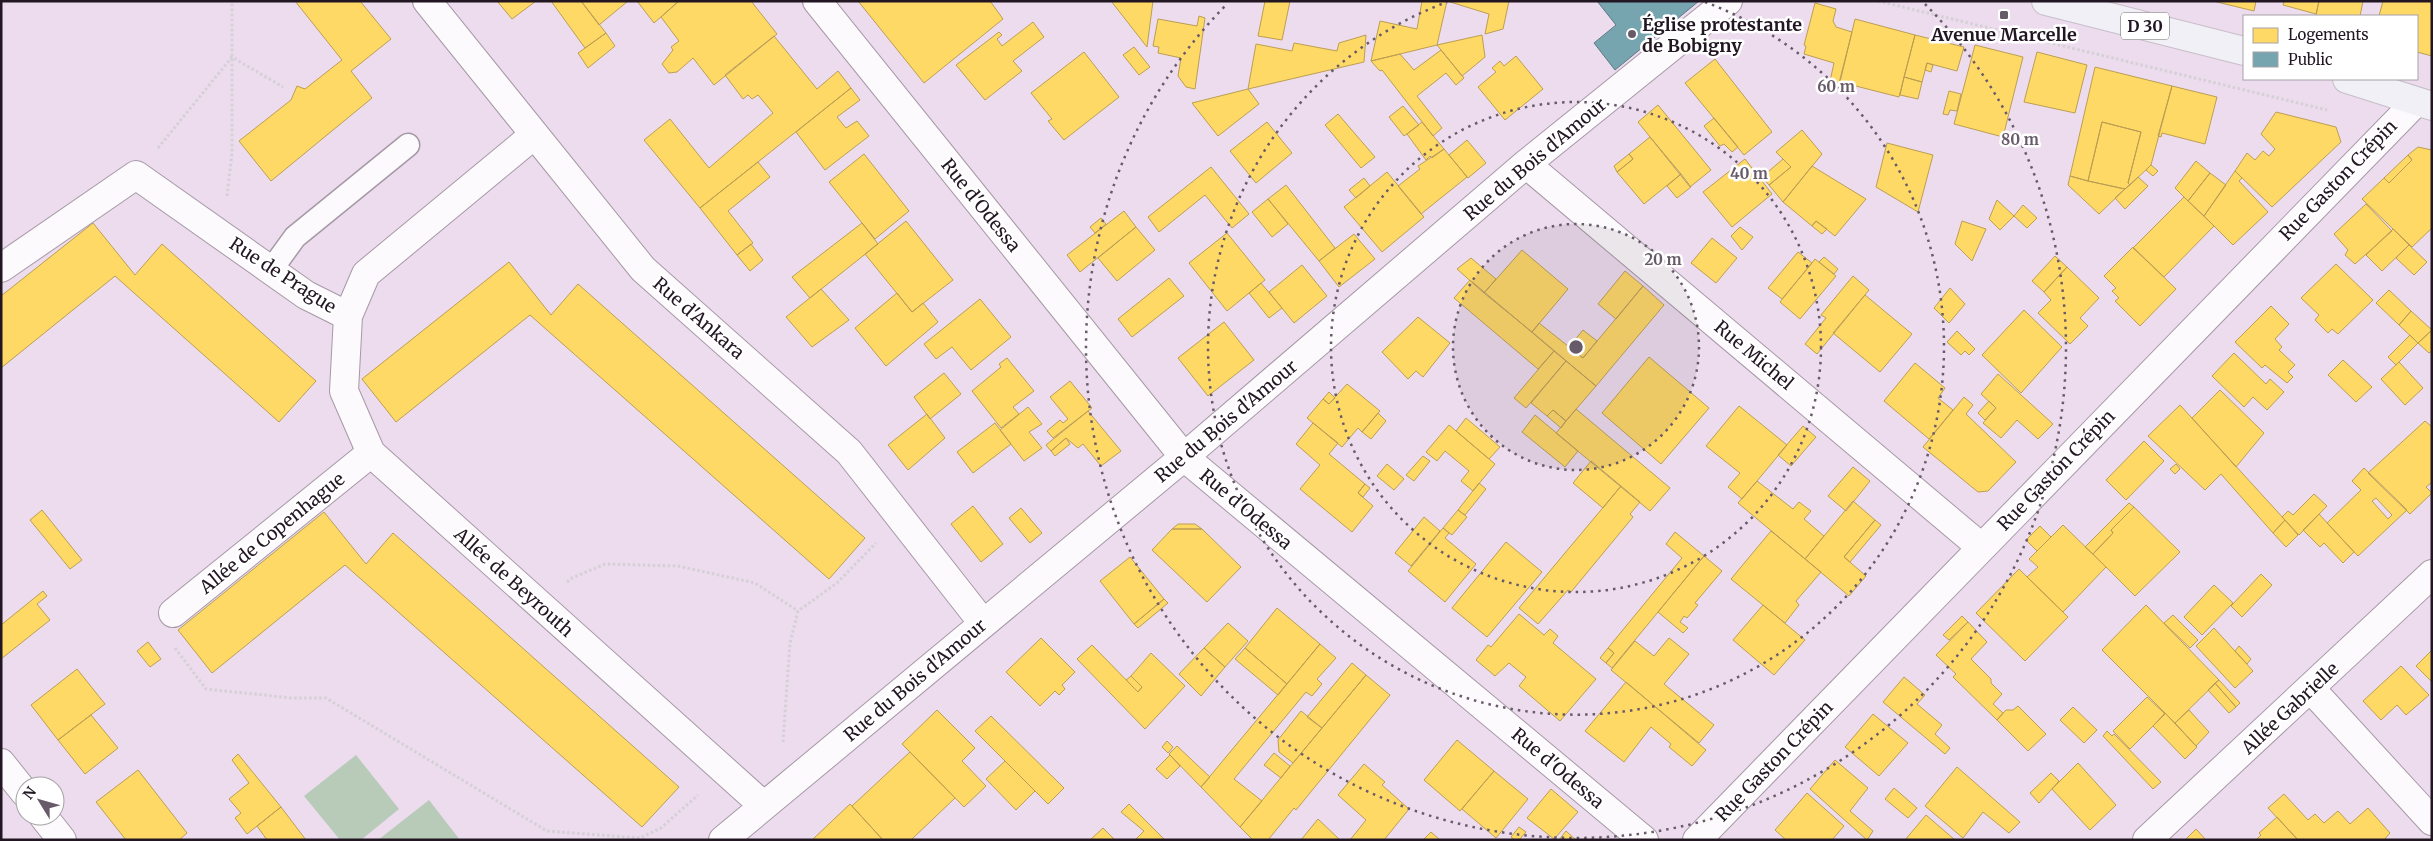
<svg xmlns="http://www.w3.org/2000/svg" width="2433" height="841" viewBox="0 0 2433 841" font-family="Merriweather,serif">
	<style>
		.green { fill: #b8cbb8 }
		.homes { fill: #ffd966; stroke: #bc9e52; fill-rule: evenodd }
		.public { fill: #76a5af; stroke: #5c7a85 }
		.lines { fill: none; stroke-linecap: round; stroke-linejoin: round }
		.service-casing { stroke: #a699a6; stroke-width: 25 }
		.minor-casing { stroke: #a699a6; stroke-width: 30 }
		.primary-casing { stroke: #c7bfc8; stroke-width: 30 }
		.path { stroke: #d5d0d5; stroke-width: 3; stroke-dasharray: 2.5 2.5; stroke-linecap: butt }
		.service { stroke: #fcfafc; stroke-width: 22 }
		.minor { stroke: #fcfafc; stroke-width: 28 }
		.primary { stroke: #f1f0f6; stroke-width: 28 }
		.ring { fill: none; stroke: #685b69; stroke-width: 2.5; stroke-dasharray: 2.5 5 }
		.poi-dot { fill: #685b69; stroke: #fff; stroke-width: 2 }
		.labels { text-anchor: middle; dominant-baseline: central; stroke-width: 5; stroke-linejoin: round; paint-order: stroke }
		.shield { fill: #fff; stroke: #645c64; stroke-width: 1 }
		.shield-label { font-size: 16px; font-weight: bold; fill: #211622 }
		.poi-label { font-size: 18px; font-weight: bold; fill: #211622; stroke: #fff; text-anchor: start }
		.street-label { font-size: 18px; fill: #211622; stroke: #fff }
		.centre { fill: #685b69; stroke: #fff; stroke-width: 2.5 }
		.ring-label { font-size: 15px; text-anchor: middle; font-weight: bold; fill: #685b69; stroke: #fff; stroke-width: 5; stroke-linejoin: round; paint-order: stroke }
	</style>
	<rect width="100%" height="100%" fill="#ecdcee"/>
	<path class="green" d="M356,755L399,809L361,840H340L304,796Z
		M429,800L460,840H378Z"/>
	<path class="homes" d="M295,1H360L391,39L351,71L372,98L271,181L239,141L291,100L297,86L305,89L342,60Z
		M497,1H536L512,19Z
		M551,1H581L606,33L585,48Z
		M581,1H628L599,25Z
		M637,1H679L654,23Z
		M679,1H751L777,34L714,85L693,58L677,72L669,73L662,64L673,50L671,47L679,41L661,17Z
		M858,1H990L1003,19L924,83Z
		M1111,1H1153L1147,47Z
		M1265,1H1290L1282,40L1258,36Z
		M1422,1H1447L1437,45L1371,61L1380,21L1417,29Z
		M1447,1H1509L1503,29L1485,34L1489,14Z
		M2213,1H2256L2254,11Z
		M2284,1H2319L2316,14L2283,5Z
		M2319,1H2363L2360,16H2316Z
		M2383,1H2432V56L2417,52V16H2379Z
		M1815,3L1836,9L1833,21L1836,27L1852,32L1839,83L1830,81L1834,63L1804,54L1806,46L1804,45Z
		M1199,16L1205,18L1195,89L1186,87L1178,76L1181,58L1158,53L1159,47L1153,46L1158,19L1197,26Z
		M1855,19L1915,35L1899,97L1840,82Z
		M1033,22L1044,37L1013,61L1022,71L985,100L956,65L999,32L1002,35L997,39L1002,46Z
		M606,33L615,46L588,68L578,53Z
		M1366,35L1364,62L1248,89L1256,44L1292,51L1294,43L1337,51L1339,43Z
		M1482,35L1485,57L1462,76L1437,45Z
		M1915,35L1964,47L1957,71L1927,63L1922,82L1904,77Z
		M774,36L817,89L838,71L851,88L700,208L644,140L670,119L709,168L773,113L758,95L752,99L748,95L743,99L725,75Z
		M1975,45L2023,57L2003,137L1954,124Z
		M1134,47L1150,67L1139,75L1123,55Z
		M1441,50L1464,78L1456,85L1446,73L1417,96L1442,128L1433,136L1382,70L1380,71L1371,61L1400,54L1414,70Z
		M1084,52L1119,97L1064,140L1048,121L1052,119L1031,93Z
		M2037,52L2087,65L2075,113L2024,102Z
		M1516,56L1543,89L1505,120L1478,87L1496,72L1492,68L1500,61L1504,66Z
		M1715,59L1772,132L1744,155L1685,83Z
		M1927,63L1933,65L1931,72L1925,70Z
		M2095,67L2172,86L2151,165L2130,185L2128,183L2141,132L2102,122L2088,181L2070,176Z
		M1904,77L1922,82L1918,99L1900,95Z
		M2172,86L2217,97L2205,144L2162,133L2161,137L2158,136Z
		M851,88L860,100L837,117L846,128L857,121L869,136L825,170L796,132Z
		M1248,89L1259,104L1218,136L1192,103Z
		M1949,91L1961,94L1957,111L1950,110L1948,115L1943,114Z
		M1658,105L1711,170L1690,187L1638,122Z
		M1403,106L1419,125L1404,136L1389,117Z
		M2276,112L2336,127L2341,142L2272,207L2235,171L2247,153L2255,160L2263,151L2269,156L2275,149L2261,134Z
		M1338,114L1375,157L1361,168L1325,125Z
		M1714,118L1738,147L1732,152L1724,144L1720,146L1704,126Z
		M1267,122L1292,153L1256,183L1230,151Z
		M1422,122L1444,149L1432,158L1430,156L1426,160L1407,134Z
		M2102,122L2141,132L2128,183L2130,185L2125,189L2088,181Z
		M1802,130L1822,154L1783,202L1769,185L1791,167L1776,152Z
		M1650,137L1681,174L1644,204L1617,172L1633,159L1629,154Z
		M1467,140L1486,163L1468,178L1449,155Z
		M1887,143L1933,155L1918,212L1876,187Z
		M2418,147L2432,150V228L2412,247L2362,199L2384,178L2389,183L2412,160L2408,155Z
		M1444,149L1467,177L1421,214L1398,186L1420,169L1418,166Z
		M864,154L909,211L875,239L829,182Z
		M1629,154L1633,159L1617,172L1614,166Z
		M2408,155L2412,160L2389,183L2384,178Z
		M1745,159L1772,194L1732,227L1703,192Z
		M1783,159L1791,167L1769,185L1762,177Z
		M2196,161L2210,173L2188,201L2175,188Z
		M758,162L770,177L728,211L753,243L737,255L700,208Z
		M2151,165L2158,171L2153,176L2146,170Z
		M1812,166L1866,199L1835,236L1816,221L1812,226L1783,202Z
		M1211,167L1249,214L1232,228L1205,195L1159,232L1148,217Z
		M2235,171L2242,178L2239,181L2268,212L2233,245L2204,216Z
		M1387,172L1424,217L1382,252L1344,207Z
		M2210,173L2226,185L2204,216L2188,201Z
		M1681,174L1691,187L1677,198L1667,186Z
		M2070,176L2088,181L2125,189L2099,214L2068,185Z
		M2138,177L2148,186L2125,209L2115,198Z
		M1364,178L1370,186L1356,198L1349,190Z
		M1286,185L1335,248L1319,261L1268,199Z
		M2184,197L2214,226L2164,277L2133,248Z
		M1268,199L1288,224L1272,237L1252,212Z
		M1997,200L2014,216L2000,230L1989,219Z
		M2366,204L2392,231L2355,264L2345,255L2348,250L2334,234Z
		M2023,205L2037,218L2027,228L2014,216Z
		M1124,211L1136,227L1080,272L1067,255Z
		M1101,218L1106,224L1095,233L1090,227Z
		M906,221L953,280L912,312L865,254Z
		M1816,221L1827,229L1822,234L1812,226Z
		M1962,221L1986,229L1972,261L1955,244Z
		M93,223L135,275L162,244L316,381L279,422L115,276L1,368V296Z
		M862,223L878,244L810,298L792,277Z
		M1136,227L1155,250L1117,281L1098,258Z
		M1740,227L1753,237L1742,250L1731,236Z
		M2393,229L2409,245L2382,271L2366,255Z
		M1227,233L1265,280L1227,311L1189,263Z
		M1354,234L1375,259L1339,287L1319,261Z
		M1712,238L1737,258L1716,283L1691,263Z
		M751,244L763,260L750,271L737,255Z
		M2409,245L2427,262L2414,275L2396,258Z
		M2133,247L2176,289L2140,326L2115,301L2119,298L2112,291L2116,288L2104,276Z
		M1522,250L1568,289L1532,332L1484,293Z
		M1798,252L1812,263L1782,299L1768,288Z
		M2055,256L2067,267L2044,292L2032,281Z
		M1824,257L1838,269L1834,274L1819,262Z
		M1471,258L1496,279L1484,293L1457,269Z
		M1815,259L1836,276L1800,319L1780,302Z
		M509,262L551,315L578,284L865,538L829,579L530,315L396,422L362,379Z
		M2336,264L2373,300L2338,334L2332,329L2328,333L2315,320L2319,315L2301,298Z
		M1302,265L1327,296L1294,323L1269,292Z
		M2067,267L2099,298L2080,318L2088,326L2070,344L2038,313L2051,300L2044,292Z
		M1625,271L1643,286L1616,319L1598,304Z
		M1853,276L1869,290L1817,354L1805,344L1826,318L1821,315Z
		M1169,278L1184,296L1132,337L1118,319Z
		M1470,280L1554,351L1538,369L1454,298Z
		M1261,283L1282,308L1269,318L1249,293Z
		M1643,286L1664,305L1596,386L1532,332L1539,323L1583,358Z
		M1950,288L1965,304L1949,323L1934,308Z
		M821,289L849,320L812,347L786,317Z
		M2389,290L2411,311L2399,325L2376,303Z
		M897,293L912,312L923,303L938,322L886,366L855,328Z
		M1865,295L1912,334L1880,372L1833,333Z
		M980,299L1011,337L971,370L952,347L936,359L924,344Z
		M2271,306L2289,324L2275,339L2282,347L2279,350L2295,365L2288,372L2293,377L2287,383L2265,365L2262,368L2235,342Z
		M2024,310L2062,347L2021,393L1982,355Z
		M2411,311L2432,330L2418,343L2399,325Z
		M1418,317L1450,343L1423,377L1416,371L1408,379L1382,352Z
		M1224,322L1254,360L1208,396L1178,358Z
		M1583,330L1597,341L1583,358L1569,347Z
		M2432,330V351L2429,353L2418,343Z
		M1957,331L1975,349L1969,355L1965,351L1961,355L1947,342Z
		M2410,335L2418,343L2396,365L2388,357Z
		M1554,351L1566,361L1526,408L1514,398Z
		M2234,353L2266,384L2270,379L2284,392L2267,410L2253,397L2244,407L2212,376Z
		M1649,357L1709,408L1661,464L1602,413Z
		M1007,358L1034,391L1013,407L1019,414L1001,428L972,391L1001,367L999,364Z
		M2343,360L2372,387L2356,402L2328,375Z
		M1566,361L1596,386L1566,421L1553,410L1547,416L1531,403Z
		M2399,362L2423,388L2405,405L2381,379Z
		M1915,363L1945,388L1938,398L1953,410L1929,439L1884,401Z
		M944,373L961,394L930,419L914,397Z
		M1998,374L2053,424L2038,439L2017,420L2001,438L1983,423L1996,408L1981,394Z
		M1070,381L1092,408L1053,438L1047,431L1060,420L1063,423L1068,419L1050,397Z
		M1347,384L1380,411L1362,432L1358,428L1342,447L1307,418L1323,399L1329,404Z
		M2220,390L2264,433L2236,467L2192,418Z
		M1329,392L1335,398L1329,404L1323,399Z
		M1964,397L1973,405L1966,414L2016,462L1988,491L1978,492L1923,447Z
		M1989,401L1996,408L1985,420L1978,413Z
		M2180,405L2285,520L2273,533L2221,474L2205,490L2148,436Z
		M1739,406L1787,445L1742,499L1728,487L1740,473L1706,446Z
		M1028,407L1042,424L1029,432L1042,448L1024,461L1000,430Z
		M1576,409L1670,488L1650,511L1556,433Z
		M1553,410L1566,421L1561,428L1547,416Z
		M1088,411L1121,451L1101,466L1083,444L1078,448L1066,438L1051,451L1046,445Z
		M1378,413L1386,421L1371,439L1362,432Z
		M927,414L945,438L908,470L888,445Z
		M1535,415L1578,451L1565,467L1522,432Z
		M1466,418L1500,447L1489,459L1456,431Z
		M2425,421L2432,427V482L2426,487L2432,493L2410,514L2368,473Z
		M995,423L1011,444L973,473L957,452Z
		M1313,423L1338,443L1329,454L1365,484L1358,493L1373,506L1352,532L1300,489L1320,465L1296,444Z
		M1449,425L1495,464L1473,491L1461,481L1469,471L1445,451L1437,461L1426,452Z
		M1803,426L1816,437L1791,466L1778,455Z
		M1066,438L1070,444L1055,456L1051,451Z
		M2144,441L2164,461L2126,500L2106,480Z
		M1423,456L1430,461L1414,481L1406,475Z
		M1591,461L1621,486L1603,508L1573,483Z
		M1387,464L1404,479L1394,490L1377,476Z
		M2176,464L2180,469L2175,474L2170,469Z
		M1853,467L1870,481L1846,511L1828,496Z
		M2364,468L2407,510L2358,556L2327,523L2361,490L2352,481ZM2376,498L2392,515L2388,519L2372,501Z
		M1757,481L1793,509L1799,502L1811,511L1804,519L1824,536L1805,559L1738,503Z
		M1479,483L1486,489L1465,515L1458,510Z
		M1365,484L1370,488L1363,497L1358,493Z
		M1621,486L1640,502L1630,514L1633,517L1571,592L1568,590L1538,624L1519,608Z
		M2314,494L2327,506L2299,535L2282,517L2288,511L2293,515Z
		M1853,501L1875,520L1844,557L1866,576L1849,596L1805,559Z
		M2129,503L2134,507L2111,530L2113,533L2093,554L2085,547Z
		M973,506L1003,544L981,562L951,524Z
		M2134,507L2180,552L2135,596L2093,554L2113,533L2111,530Z
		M1021,508L1042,533L1030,543L1009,518Z
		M42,510L82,560L70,569L30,520Z
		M1458,510L1467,517L1452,535L1443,528Z
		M324,512L366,564L393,533L679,787L642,827L345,565L212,673L178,630Z
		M2319,514L2354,552L2343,563L2324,543L2320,547L2303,530Z
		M1424,517L1440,531L1411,566L1395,553Z
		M1875,520L1881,525L1850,562L1844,557Z
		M2285,520L2298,535L2286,547L2273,533Z
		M1178,524H1195L1202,529H1172Z
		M2063,525L2106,567L2063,612L2027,577L2038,567L2029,559Z
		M2040,526L2051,537L2037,551L2026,540Z
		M1443,528L1449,533L1445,538L1476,564L1445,602L1408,571Z
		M1172,529H1202L1241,567L1207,602L1152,550Z
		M1771,531L1821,572L1796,601L1799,605L1785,623L1731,579Z
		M1675,532L1704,556L1612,668L1606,663L1614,653L1608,648L1682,558L1666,544Z
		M1506,542L1542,572L1487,637L1452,608Z
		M1704,556L1722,571L1695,603L1698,605L1687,618L1684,616L1680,622L1688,628L1683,633L1658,612Z
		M1130,557L1164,599L1134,624L1100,581Z
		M2019,569L2068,617L2025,661L1976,613Z
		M2261,574L2272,585L2242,617L2231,606Z
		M2214,585L2233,603L2202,635L2184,617Z
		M43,591L47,596L37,604L50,620L1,659V625Z
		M1164,599L1168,603L1138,628L1134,624Z
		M1763,605L1805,640L1774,675L1733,640Z
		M2146,605L2219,680L2175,723L2102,650Z
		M1277,608L1320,644L1287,684L1245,648Z
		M1519,614L1544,635L1550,629L1558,636L1553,643L1596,679L1560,721L1519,686L1526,677L1509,663L1495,676L1476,660L1488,645L1491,647Z
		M2173,615L2198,640L2190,648L2164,623Z
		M1962,616L1968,622L1949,640L1943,635Z
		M1968,622L1987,642L1971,659L1991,679V683L2002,694L1993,704L2003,713L1997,720L1953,677L1956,674L1936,655Z
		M1228,623L1248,641L1225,667L1204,648Z
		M2214,628L2253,671L2235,688L2196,646Z
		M1041,638L1075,672L1062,685L1065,689L1059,695L1055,691L1040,706L1006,672Z
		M1669,638L1689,654L1664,684L1714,725L1699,743L1611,670L1635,641L1654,656Z
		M148,642L161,659L150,667L137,651Z
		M1320,644L1336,658L1317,679L1322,684L1312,696L1306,692L1234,779L1262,801L1240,827L1201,787Z
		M1092,645L1138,692L1142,687L1131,676L1151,653L1185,686L1145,729L1077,659Z
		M2239,646L2251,659L2247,664L2235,651Z
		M1204,648L1225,667L1201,696L1179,674Z
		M1245,648L1287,684L1278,695L1235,659Z
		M1608,648L1614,653L1606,663L1600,658Z
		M2432,650V682L2416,666Z
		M1352,663L1366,675L1322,728L1307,717Z
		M2401,666L2429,695L2406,715L2397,705L2381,720L2363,701Z
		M77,669L105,704L58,740L31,705Z
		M1366,675L1390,695L1296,810L1294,808L1268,840H1253L1240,827Z
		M1131,676L1142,687L1138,692L1126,680Z
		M1904,677L1925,695L1917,704L1942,725L1935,734L1950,748L1945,754L1883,702Z
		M2219,680L2240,703L2236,707L2215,683Z
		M1626,682L1706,750L1692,766L1669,747L1671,744L1651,727L1624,762L1585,731Z
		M2215,683L2236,707L2229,713L2208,690Z
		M2147,697L2165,714L2130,749L2113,731Z
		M2018,706L2046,734L2028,751L1997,720L2006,710H2013Z
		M2073,707L2097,730L2084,743L2060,720Z
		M937,710L975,748L962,761L986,786L964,807L902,744Z
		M2189,710L2209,732L2196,746L2175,723Z
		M1301,711L1322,728L1293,763L1279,752L1278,740Z
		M2165,713L2197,747L2185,759L2153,726Z
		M1873,714L1908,743L1879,776L1845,747Z
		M91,715L118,748L85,774L58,740Z
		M991,716L1064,788L1048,804L975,731Z
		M2107,731L2112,736L2114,734L2161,782L2153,789L2103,736Z
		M1457,740L1494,771L1460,811L1424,780Z
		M1167,741L1173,747L1168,753L1162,747Z
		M1177,746L1210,777L1201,787L1169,754Z
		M910,752L955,798L911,840H883L852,806Z
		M1274,753L1290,766L1281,778L1264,765Z
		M238,754L281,807L247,834L235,818L241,813L229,799L249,783L232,760Z
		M1170,755L1180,766L1167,779L1156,769Z
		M1835,760L1868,788L1850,811L1873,831L1867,840L1810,789Z
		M1005,761L1035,791L1016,810L986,779Z
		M2078,763L2116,805L2090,830L2052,789Z
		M1364,764L1385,782L1382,785L1409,809L1384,840H1350L1366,820L1338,795Z
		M1957,767L2020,822L2009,833L1983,812L1963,838L1925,806Z
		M138,770L187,833L179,840H126L96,802Z
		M1494,771L1528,799L1496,838L1462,809Z
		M2051,773L2059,781L2039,803L2030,793Z
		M1894,788L1917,808L1908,818L1885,799Z
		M1551,789L1578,812L1554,839L1527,818Z
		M1807,793L1844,826L1832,840H1786L1775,830Z
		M2284,794L2308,820L2315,814L2324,823L2338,811L2350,824L2368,808L2390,833L2384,840H2298L2268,808Z
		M850,804L883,840H812Z
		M1129,804L1165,840H1135L1144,831L1121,812Z
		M281,807L306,840H267L257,826Z
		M1926,815L1955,840H1905Z
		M2277,817L2298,840H2256L2261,835L2259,833Z
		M1318,819L1340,840H1301Z
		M1519,827L1526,832L1519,840H1515L1511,837Z
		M1103,828L1115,840H1090Z
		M2196,829L2206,840H2185Z
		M1566,831L1576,840H1559Z
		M1431,832L1440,840H1423Z"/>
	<path class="public" d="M1597,1H1699L1615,70L1594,43L1616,25Z"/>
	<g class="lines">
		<defs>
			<path id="service" d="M271,270L295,237L408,145"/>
			<path id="minor" d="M427,1L643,269L849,452L983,623
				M817,1L1184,457L1644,840
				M534,135L366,274L348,316L344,391L371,453L764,806
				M1526,164L1981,547
				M1,268L136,175L306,295L348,316
				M173,613L371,453
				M2311,689L2432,821
				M1,763L25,793
				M43,816L62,840
				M723,840L1184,457L1526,164L1728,1
				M1697,840L2416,102
				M2147,840L2432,574"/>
			<path id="primary" d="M2046,1L2244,51
				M2347,79L2432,106"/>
		</defs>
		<use href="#service" class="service-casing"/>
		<use href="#minor" class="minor-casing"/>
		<use href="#primary" class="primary-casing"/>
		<path class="path" d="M1878,1L2327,110
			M158,148L232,57L283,87
			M227,196L232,153V1
			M567,582L572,578L605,564L678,566L755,583L798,611
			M175,648L206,689L292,698H326L547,831L640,838L661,828L698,795
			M783,742L790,643L798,611L837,583L876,543"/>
		<use href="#service" class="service"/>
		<use href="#minor" class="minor"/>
		<use href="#primary" class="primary"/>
	</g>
	<circle cx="1576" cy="347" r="123" fill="#685b69" fill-opacity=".12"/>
	<g class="ring">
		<circle cx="1576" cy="347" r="123"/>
		<circle cx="1576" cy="347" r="245"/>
		<path d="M1705 2A368 368 0 1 1 1447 2"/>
		<path d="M1925 4A490 490 0 1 1 1227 4"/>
	</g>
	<g class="poi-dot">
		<rect x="1999" y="10" width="10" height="10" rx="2.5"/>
		<circle cx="1632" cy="34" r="5"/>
	</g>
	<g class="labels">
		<rect class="shield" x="2121" y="12.5" width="48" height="27" rx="4"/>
		<g class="shield-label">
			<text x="2145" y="26">D 30</text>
		</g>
		<g class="poi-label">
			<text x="1642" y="24">Église protestante<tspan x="1642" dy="21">de Bobigny</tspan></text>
			<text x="2004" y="34" text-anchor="middle">Avenue Marcelle</text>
		</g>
		<g class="street-label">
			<text transform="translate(1535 159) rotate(-40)">Rue du Bois d'Amour</text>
			<text transform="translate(2338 180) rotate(-46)">Rue Gaston Crépin</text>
			<text transform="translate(981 205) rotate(51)">Rue d'Odessa</text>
			<text transform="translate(283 275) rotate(33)">Rue de Prague</text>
			<text transform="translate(699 318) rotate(41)">Rue d'Ankara</text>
			<text transform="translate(1754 355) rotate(40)">Rue Michel</text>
			<text transform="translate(1226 421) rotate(-40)">Rue du Bois d'Amour</text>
			<text transform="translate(2056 470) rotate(-46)">Rue Gaston Crépin</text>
			<text transform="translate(1246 509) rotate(40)">Rue d'Odessa</text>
			<text transform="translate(272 533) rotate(-39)">Allée de Copenhague</text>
			<text transform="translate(514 582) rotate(42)">Allée de Beyrouth</text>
			<text transform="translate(915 680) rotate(-40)">Rue du Bois d'Amour</text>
			<text transform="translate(2290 708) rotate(-43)">Allée Gabrielle</text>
			<text transform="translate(1774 761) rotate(-46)">Rue Gaston Crépin</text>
			<text transform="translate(1558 768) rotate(40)">Rue d'Odessa</text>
		</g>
	</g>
	<circle cx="1576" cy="347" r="8" class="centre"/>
	<g class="ring-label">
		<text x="1836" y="92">60 m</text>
		<text x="2020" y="145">80 m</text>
		<text x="1749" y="179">40 m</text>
		<text x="1663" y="265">20 m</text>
	</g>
	<rect width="2433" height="841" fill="none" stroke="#211622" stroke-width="5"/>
	<rect x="2243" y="15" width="175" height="65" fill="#ffffff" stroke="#a6a2a7"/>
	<rect x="2253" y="28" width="25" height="15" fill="#ffd966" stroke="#a6a2a7"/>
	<text x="2288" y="40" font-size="15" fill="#211622">Logements</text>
	<rect x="2253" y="52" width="25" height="15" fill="#76a5af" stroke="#a6a2a7"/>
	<text x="2288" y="65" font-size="15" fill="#211622">Public</text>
	<g transform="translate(40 801) rotate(307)"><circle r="24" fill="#ffffff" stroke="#a6a2a7"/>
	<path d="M0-4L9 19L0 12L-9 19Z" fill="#685b69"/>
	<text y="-8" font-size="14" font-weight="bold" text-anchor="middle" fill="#211622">N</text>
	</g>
</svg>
